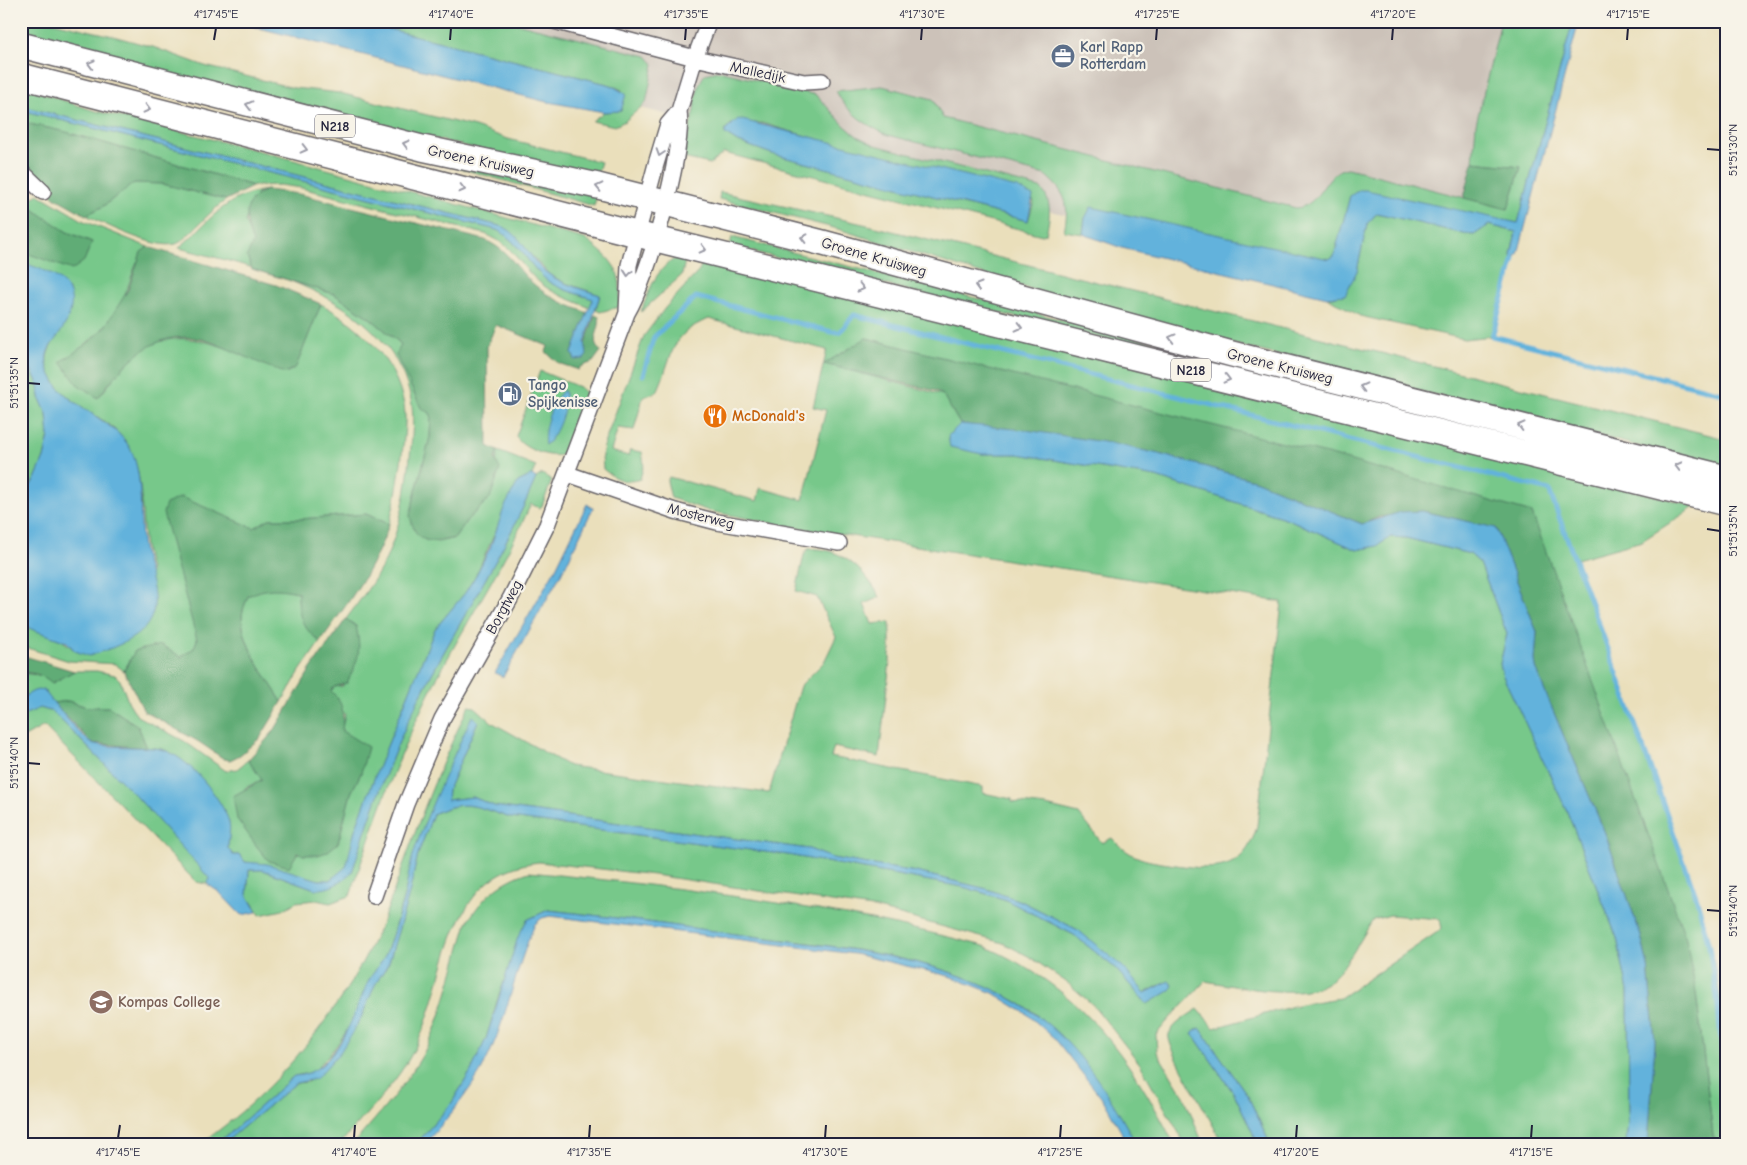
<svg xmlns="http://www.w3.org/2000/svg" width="1747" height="1165" viewBox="0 0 1747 1165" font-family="'Comic Neue',sans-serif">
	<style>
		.industrial { fill: #ccc2b9 }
		.green { fill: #77c88a; stroke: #4c7562; fill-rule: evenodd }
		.forest { fill: #61ac76; stroke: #426758 }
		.water { fill: #62b2dc; stroke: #426a8c }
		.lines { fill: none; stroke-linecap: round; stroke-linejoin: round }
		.stream { stroke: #62b2dc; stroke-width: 5 }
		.minor-casing { stroke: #686468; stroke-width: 18 }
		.primary-casing { stroke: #686468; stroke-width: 28 }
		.minor { stroke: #fff; stroke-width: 15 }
		.primary { stroke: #fff; stroke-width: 25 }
		.oneway { stroke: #9c9ca7 }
		.ticks { fill: none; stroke: #22223b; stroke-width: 2 }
		.labels { text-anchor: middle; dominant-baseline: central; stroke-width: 4.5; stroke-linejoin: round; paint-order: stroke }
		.shield { fill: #f7f3e8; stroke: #62616f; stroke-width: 1 }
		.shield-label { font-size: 14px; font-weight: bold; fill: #22223b }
		.service-label { font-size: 15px; font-weight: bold; fill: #4e5e75; stroke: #f7f3e8; text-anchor: start }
		.street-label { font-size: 15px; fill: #22223b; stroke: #f7f3e8 }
		.food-label { font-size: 15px; font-weight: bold; fill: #c56008; stroke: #f7f3e8; text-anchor: start }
		.education-label { font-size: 15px; font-weight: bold; fill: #785e54; stroke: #f7f3e8; text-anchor: start }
		.neatline { fill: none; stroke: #22223b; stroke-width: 2 }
		.ticks-label { font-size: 12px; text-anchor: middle; fill: #22223b }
	</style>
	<rect width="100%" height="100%" fill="#f7f3e8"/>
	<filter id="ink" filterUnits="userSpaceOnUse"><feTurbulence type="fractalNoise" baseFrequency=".02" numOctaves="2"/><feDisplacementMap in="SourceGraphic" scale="10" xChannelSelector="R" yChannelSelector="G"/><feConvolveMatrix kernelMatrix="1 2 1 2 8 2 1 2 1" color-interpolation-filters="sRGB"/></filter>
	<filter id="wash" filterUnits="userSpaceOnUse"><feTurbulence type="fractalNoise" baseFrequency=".0096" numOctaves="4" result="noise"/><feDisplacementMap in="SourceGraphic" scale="20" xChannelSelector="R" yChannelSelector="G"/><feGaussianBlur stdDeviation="1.12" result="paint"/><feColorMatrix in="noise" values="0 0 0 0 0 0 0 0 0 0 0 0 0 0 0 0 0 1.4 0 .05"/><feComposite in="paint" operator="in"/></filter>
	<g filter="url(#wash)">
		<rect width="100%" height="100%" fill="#eadfbb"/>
		<path class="industrial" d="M294,21H1567L1516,219L1111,226Z"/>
		<path class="green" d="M21,21H49L113,36L153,47L205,66L294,88L340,93L475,127L508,139L601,162L596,177L580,174L21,38Z
			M357,21H508L647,56L654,64L646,103L625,121L615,126L592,121L604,112L621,111L622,90L611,85Z
			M1501,21H1573L1518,223L1350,196L1334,256L1329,259L1085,218L1083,234L1064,231C1070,203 1066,193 1045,175L888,135C867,126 846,112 836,91L882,86L933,99L943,118L1296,208C1322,206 1324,170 1348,168L1508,209L1521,167L1473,162L1476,124Z
			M719,71L816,95L845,126L857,136L875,145L1040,188C1053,201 1050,217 1046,234L1042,235L724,153L710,164L683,158C684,144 689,133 692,119C697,101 694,90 705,74ZM761,123L1034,201L1028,221L772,154L736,141L725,134V131L731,124Z
			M21,86L92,110L264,152L585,239C613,260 624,270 619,307L600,312L596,310L600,295L565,283L550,275L504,227L21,106Z
			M25,111L497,230C520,242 529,267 549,282C562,290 578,294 593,299L590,308C573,300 554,295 539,282C516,262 516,247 485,234L301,188L280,185L254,186L66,132L25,123L21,126V114Z
			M413,155L597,195L594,206Z
			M134,183L163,184L226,200C208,213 196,229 180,242C164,254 104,224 86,215L102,207Z
			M267,190L257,193L245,221L253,243L247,256L252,269L334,294L370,318L401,344L407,376L414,394L431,414L430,437L413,502L425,540L438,542L455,538L467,520L490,498L498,451L536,466L532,475L518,482L476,575L465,593L435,629L377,771L355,830L347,867L330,880H319L245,862L240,855H233L228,848C228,840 231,829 228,822C221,797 187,757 162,749C157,748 151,748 147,748L138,726L109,707H87L68,701L53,703L43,689L21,698L22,673L44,676L53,683L74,671H97L115,675L120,680L128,701L137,716L184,741L226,771L237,769L248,760L263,779L245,788L237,819L269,861L338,843L351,793L361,773L341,731L345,715L331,691L334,687L343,686L356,627L346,619C360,600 375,581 386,559C400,527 407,491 410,456C412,436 415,415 410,395C385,296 264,270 179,248C209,222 225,195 267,190Z
			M720,192L872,226L1726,439V468L1098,310L838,229L719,199Z
			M38,194L84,221L148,247C135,256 129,290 120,306C105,330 85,346 61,362L98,398C110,384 121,367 136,355C180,318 236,353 280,371C287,374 291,371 296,366L321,304C360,325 396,360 404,405C407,424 403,444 401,463C398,484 395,504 389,524L366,514L300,519H269L254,528L180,497L197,640L194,648L181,657L161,645L135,651L124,671L115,664L69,661L21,646V623C39,634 61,635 75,651L151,572C137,533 148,486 130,449C113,413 54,406 47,363C44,348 67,326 70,308C71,303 70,295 69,289L21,262V251L39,256L92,242L67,232L23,204Z
			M1377,213L1464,234L1474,235L1489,225L1516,232L1511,254L1514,259L1493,336L1464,339L1360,316L1327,297H1335L1357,271L1367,224Z
			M732,237L1406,406L1726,494L730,246Z
			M681,256H686L682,275L641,312C650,289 656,266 681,256Z
			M704,258L1696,506L1642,541L1576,559L1655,777L1701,912L1715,967L1724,1017L1726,1144H1714L1696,992L1532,513L867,338L825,364L943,395L960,424L948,436L982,454H1018L1156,477L1288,519L1357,550L1377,546L1391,537L1406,538L1470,554L1480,563L1507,634L1500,664L1503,676L1566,809L1617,938L1628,991L1629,1110L1626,1144H1270L1248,1096L1200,1028L1192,1033L1235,1095L1258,1144H1222C1215,1124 1164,1045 1169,1034C1173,1024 1190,1014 1198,1009L1214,1028L1301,1004L1340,998L1442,929L1440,919L1390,915L1373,920C1360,940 1349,963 1331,980C1307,1002 1235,986 1205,981C1189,1000 1171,1015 1156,1035L1157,1052L1184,1096L1203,1144H1185L1140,1064L1094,1006L1069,984L1030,957L1003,943L878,909L654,875L539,862C443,872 450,980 415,1048C397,1084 366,1113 340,1144H223L296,1083L308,1082L361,1018L375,985L389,962L409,894L418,854L433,814C468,797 477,808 511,818L788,855L963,887L1004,899L1074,935L1115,968L1146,1003L1160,985L1145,993L1078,930L1023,902L987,889L916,872L832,858L809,849L494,806L473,797L447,800L448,790L478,721L432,807L415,851L404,896L388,949L381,966L369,982L354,1020L337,1045L314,1072L294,1076L228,1135L214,1144H200C278,1090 345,1008 383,920C391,901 397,880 405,860C424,807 444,756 469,706L475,707L493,723L569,766L769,793L800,686L824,662L836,637L817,597L796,591L804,555L808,549C841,546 865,571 880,597L864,604L872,624L890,622V661L879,757L834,747L831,757L983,787V793L1012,799V802L1046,806L1079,814L1102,843L1112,838C1132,860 1147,861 1176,865C1216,871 1245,871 1257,826L1282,602L792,527L709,511L671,498L667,481L669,477L757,501L760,488L803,500L826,410L813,407L827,350L709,319C668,334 673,358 657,392L643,397L634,430L618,428L611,451L628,456L630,450L642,452L644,464L640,479C625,484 615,479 603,469L602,455L605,441L644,336L665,308L699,271Z
			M21,351L37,381L41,401L47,414L49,436L44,458L35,479L21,499Z
			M540,371L579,387L587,394L569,448L561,455C549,458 520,448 516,436Z
			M542,474L552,480L542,506L539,508L531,504C506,561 472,613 443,667C403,740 376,818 350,896L330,903L316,900L296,902L283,910L260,915L247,895L249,870H263L315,889L352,872C373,806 396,740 429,679C465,612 507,548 536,478Z
			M275,587L298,592C297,610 307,631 320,642L300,671L282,702C267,677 241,645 242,614C243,608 246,602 248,596L259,590Z
			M40,708L53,712L137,797L210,878L207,884L196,882L44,726L21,739V716Z
			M529,872C682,887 836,907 984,946C1079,987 1129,1054 1174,1144H1136C1114,1103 1089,1068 1056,1035C1048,1027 1041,1017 1032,1011C949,956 840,947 743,935C678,926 613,917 548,910L527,920L498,998L486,1039L471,1071L451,1104L416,1144H353C377,1117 403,1088 422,1056C444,1018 454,965 467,923C482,897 501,881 529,872Z"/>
		<path class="forest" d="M25,123L66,132L254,186L226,200L163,184L134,183L102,207L86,215L54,197L21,165V126Z
			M1473,162L1521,167L1508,209L1464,198Z
			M267,190L299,194L485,240C513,253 515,269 536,286C551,299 570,306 588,313L572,353L575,360L585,345L595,315L599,317C602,329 588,343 601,351L593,362L580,367L579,370L558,363L546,352L548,346L496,325L487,346L488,446L498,451L495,459L500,469L490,498L467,520L455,538C429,544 415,544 410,515L430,437L431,414L421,408L396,355L401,344L370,318L334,294L252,269L247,256L253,243C245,221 240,200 267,190Z
			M21,201L67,232L92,242L84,261L72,270L21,251Z
			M148,247L276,285L321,304L296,367L285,373C260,365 236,351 211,342C158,324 126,360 98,398L77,384L61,362L93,339L104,328L128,290L141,252Z
			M866,338L1331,455L1532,513L1686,939L1696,992L1714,1144H1648L1655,1042L1648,966L1641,936L1605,833L1537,673L1535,661L1537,632L1496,528L1422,511L1379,517L1362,524L1257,481L1159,454L960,424L943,395L936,391L824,364Z
			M181,497L254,528L269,519H300L366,514L389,524C375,568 347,604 320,642C301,626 298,617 298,592C278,588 266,587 248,596C246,602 243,608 242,615C241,645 267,677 282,702L260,738L240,755L230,760L224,759L199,742L144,711L124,671L135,651L161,645L181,657L194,648L197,640L163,513L166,504Z
			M346,619L356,626C362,652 358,660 347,683L334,687L331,691C344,703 344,714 342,731L368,747L361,773L351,793L338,843L327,852L318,855H303L298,852L289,867L269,861L258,848L237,819L233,796L262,780L248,760L274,731L310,670Z
			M21,655L74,671L52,683C43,675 34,672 21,673Z
			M68,701L87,707H109L138,726L147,748L92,743L53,703Z"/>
		<path class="water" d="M232,21H357L611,85L626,94L621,111L604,112L543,101Z
			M1573,21H1579L1518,254L1514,259L1511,255L1516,232L1489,225L1474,235L1464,234L1377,213L1367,224L1357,271L1345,295L1327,297L1122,248L1083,234L1085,218L1091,207L1329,259L1334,256L1350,196L1359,190H1366L1518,223Z
			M21,106L504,227C520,235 528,254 540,267C556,283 579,288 600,295L585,342L587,355L584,359L575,360L572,353L593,299C578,294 562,290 549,282C529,267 520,242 497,230L25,111L21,114Z
			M738,119L1017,188L1033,196L1028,221L772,154L736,141L725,134V131Z
			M21,262C56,274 88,286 62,330C58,337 48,347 47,355C45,363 49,371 52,377C64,405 114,419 130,448C146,479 137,520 144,553C148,573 161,599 150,620C141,639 108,650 89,656L75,651L67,642L31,629L21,623V499L35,479L44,458L49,436L47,414L41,401L37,381L21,351Z
			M564,390C569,404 557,437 545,445C542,430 552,400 564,390Z
			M960,424L1026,430L1110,443L1159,454L1257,481L1362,524L1401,512L1422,511L1496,528L1537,632L1535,660L1537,673L1605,833L1641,936L1648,966L1655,1042L1648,1144H1626L1629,1110L1628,991L1617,938L1566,809L1503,676L1500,664L1507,634L1480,563L1470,554L1406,538L1391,537L1377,546L1357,550L1288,519L1156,477L1018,454H982L950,447L948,436Z
			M532,475L536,478C507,548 465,612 429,679C396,740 373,806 352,872C342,882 330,890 315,889L263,870H249L247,895L257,912L241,915L219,892L207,884L209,878L137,797L53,712L40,708L21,716V698L34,691L43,689C50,699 83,739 92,743C104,748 144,746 160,749C186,754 222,798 229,822C231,830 228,840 228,848L233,855H240L245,862L267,864L319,880H330L346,867L355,830L377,771L435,629L465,593L476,575L490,548L504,508L518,482Z
			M587,504L593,508L566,565L503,677L495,673L556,568Z
			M472,716L478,721L448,790L447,800L473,797L494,806L809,849L832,858L916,872L987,889L1023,902L1078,930L1122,966L1145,993L1169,981L1173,986L1168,992L1147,1004L1115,968L1074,935L1004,899L963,887L788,855L511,818C478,808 467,797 433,814L418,854L409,894L389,962L375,985L361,1018L341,1051L316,1079L296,1083L223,1144H213L228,1135L294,1076C338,1074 353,1013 369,980C375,969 384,961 388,948C394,930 400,912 405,893C408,879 410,863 415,849C431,804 452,760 472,716Z
			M548,910C613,917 678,926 743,935C836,947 958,957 1035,1014C1079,1046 1111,1096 1136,1144H1128L1104,1101L1055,1039L1027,1014L993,993L949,976L855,954L550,916L542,918L535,924C514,971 506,1026 481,1071C465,1098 445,1121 425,1144H416L451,1104L471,1071L486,1039L518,937L527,920Z
			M1200,1028L1248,1096L1270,1144H1258L1235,1095L1192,1033Z"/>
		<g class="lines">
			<path class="stream" d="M1514,259L1492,336L1726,394
				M643,375L654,337L696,297L832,332H840L854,315L1549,490L1613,662L1697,899L1709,947L1717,996L1726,1095"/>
		</g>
	</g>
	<g filter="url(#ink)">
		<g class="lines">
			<defs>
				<path id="minor" d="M554,21L695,58L804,82L822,81
					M21,171L43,192
					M627,312L629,265L656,164L668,124L679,111L695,58L709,21
					M568,474L675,511L717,522L839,543
					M374,896L406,804L442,719L510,599L547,525L627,313C649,277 684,152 679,111"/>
				<path id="primary" d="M21,45L422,148L598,186L823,243L1232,354L1726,478
					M21,76L656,239L1726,503"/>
			</defs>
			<use href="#minor" class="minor-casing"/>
			<use href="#primary" class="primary-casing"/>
			<use href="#minor" class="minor"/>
			<use href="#primary" class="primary"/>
		</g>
		<defs><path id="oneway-chevron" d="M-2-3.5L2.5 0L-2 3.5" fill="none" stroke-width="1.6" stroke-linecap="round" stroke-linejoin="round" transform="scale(1.25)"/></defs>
		<g class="oneway">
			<use href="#oneway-chevron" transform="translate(91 64) rotate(-165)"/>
			<use href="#oneway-chevron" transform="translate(249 105) rotate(-166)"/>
			<use href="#oneway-chevron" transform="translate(147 109) rotate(14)"/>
			<use href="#oneway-chevron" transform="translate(406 144) rotate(-166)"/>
			<use href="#oneway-chevron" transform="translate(304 149) rotate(14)"/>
			<use href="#oneway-chevron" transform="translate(660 153) rotate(108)"/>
			<use href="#oneway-chevron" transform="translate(599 187) rotate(-167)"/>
			<use href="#oneway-chevron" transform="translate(462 189) rotate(14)"/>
			<use href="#oneway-chevron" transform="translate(804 238) rotate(-166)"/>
			<use href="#oneway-chevron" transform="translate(703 249) rotate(14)"/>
			<use href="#oneway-chevron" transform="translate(628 273) rotate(95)"/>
			<use href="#oneway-chevron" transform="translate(978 286) rotate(-164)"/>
			<use href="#oneway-chevron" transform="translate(861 288) rotate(14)"/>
			<use href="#oneway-chevron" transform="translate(1019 327) rotate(14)"/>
			<use href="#oneway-chevron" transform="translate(1172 338) rotate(-165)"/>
			<use href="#oneway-chevron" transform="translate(1227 379) rotate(14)"/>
			<use href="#oneway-chevron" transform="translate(1363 387) rotate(-166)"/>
			<use href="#oneway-chevron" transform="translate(1521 426) rotate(-166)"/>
			<use href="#oneway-chevron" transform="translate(1678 466) rotate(-166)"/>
		</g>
	</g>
	<path class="ticks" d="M214,40L216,28M450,40L451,28M685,40L686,28M921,40L922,28M1156,40L1157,28M1392,40L1393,28M1627,40L1628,28M1707,149L1720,150M28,383L40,384M1707,529L1720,531M28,763L40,764M1707,910L1720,911M118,1138L120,1125M354,1138L355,1125M589,1138L590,1125M825,1138L826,1125M1060,1138L1061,1125M1296,1138L1297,1125M1531,1138L1532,1125"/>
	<defs>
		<symbol id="office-disc" viewBox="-11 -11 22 22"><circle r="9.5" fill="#5c6f8a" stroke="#f7f3e8"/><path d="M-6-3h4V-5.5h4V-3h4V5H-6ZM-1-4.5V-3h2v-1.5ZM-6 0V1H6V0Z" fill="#fff"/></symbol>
		<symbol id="fuel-disc" viewBox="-11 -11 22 22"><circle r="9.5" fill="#5c6f8a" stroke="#f7f3e8"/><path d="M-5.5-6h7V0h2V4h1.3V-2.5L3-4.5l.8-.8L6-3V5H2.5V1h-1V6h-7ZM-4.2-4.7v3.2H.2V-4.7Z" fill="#fff"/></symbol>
		<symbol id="restaurant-disc" viewBox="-11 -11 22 22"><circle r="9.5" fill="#e8710a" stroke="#f7f3e8"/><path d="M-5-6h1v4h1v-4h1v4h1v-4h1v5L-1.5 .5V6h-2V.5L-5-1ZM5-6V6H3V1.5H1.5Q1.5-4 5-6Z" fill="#fff"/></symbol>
		<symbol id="school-disc" viewBox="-11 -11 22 22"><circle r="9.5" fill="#8d6e63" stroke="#f7f3e8"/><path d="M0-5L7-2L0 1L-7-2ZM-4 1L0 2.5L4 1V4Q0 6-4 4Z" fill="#fff"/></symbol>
	</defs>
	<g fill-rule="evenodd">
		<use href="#office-disc" x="1049" y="42" width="28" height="28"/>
		<use href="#fuel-disc" x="496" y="380" width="28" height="28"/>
		<use href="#restaurant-disc" x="701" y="402" width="28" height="28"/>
		<use href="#school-disc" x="87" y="988" width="28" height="28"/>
	</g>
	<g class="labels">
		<g class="shield">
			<rect x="315" y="114.5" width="40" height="23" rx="4"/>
			<rect x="1171" y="358.5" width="40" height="23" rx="4"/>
		</g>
		<g class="shield-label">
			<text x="335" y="126">N218</text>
			<text x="1191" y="370">N218</text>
		</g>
		<g class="service-label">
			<text x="1080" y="47">Karl Rapp<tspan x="1080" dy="17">Rotterdam</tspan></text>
			<text x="528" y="385">Tango<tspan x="528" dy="17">Spijkenisse</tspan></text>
		</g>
		<g class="street-label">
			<text transform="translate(758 72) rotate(12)">Malledijk</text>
			<text transform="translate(481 161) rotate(12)">Groene Kruisweg</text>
			<text transform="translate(874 257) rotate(16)">Groene Kruisweg</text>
			<text transform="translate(1280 366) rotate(14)">Groene Kruisweg</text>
			<text transform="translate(701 516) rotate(14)">Mosterweg</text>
			<text transform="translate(504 607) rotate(-61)">Borgtweg</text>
		</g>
		<g class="food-label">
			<text x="732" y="416">McDonald's</text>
		</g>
		<g class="education-label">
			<text x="118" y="1002">Kompas College</text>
		</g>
	</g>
	<rect width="1747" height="1165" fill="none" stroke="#f7f3e8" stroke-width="55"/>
	<rect x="28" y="28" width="1692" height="1110" class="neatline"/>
	<g class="ticks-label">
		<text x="216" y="18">4°17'45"E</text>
		<text x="451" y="18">4°17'40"E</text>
		<text x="686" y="18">4°17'35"E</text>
		<text x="922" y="18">4°17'30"E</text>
		<text x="1157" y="18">4°17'25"E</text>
		<text x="1393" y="18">4°17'20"E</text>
		<text x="1628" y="18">4°17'15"E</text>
		<text transform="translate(1733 150) rotate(-90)" y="4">51°51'30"N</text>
		<text transform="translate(14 383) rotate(-90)" y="4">51°51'35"N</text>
		<text transform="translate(1733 531) rotate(-90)" y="4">51°51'35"N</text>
		<text transform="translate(14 763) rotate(-90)" y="4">51°51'40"N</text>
		<text transform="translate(1733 911) rotate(-90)" y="4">51°51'40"N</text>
		<text x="118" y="1156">4°17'45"E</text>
		<text x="354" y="1156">4°17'40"E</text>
		<text x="589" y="1156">4°17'35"E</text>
		<text x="825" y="1156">4°17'30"E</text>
		<text x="1060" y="1156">4°17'25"E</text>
		<text x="1296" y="1156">4°17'20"E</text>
		<text x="1531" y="1156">4°17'15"E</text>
	</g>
</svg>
